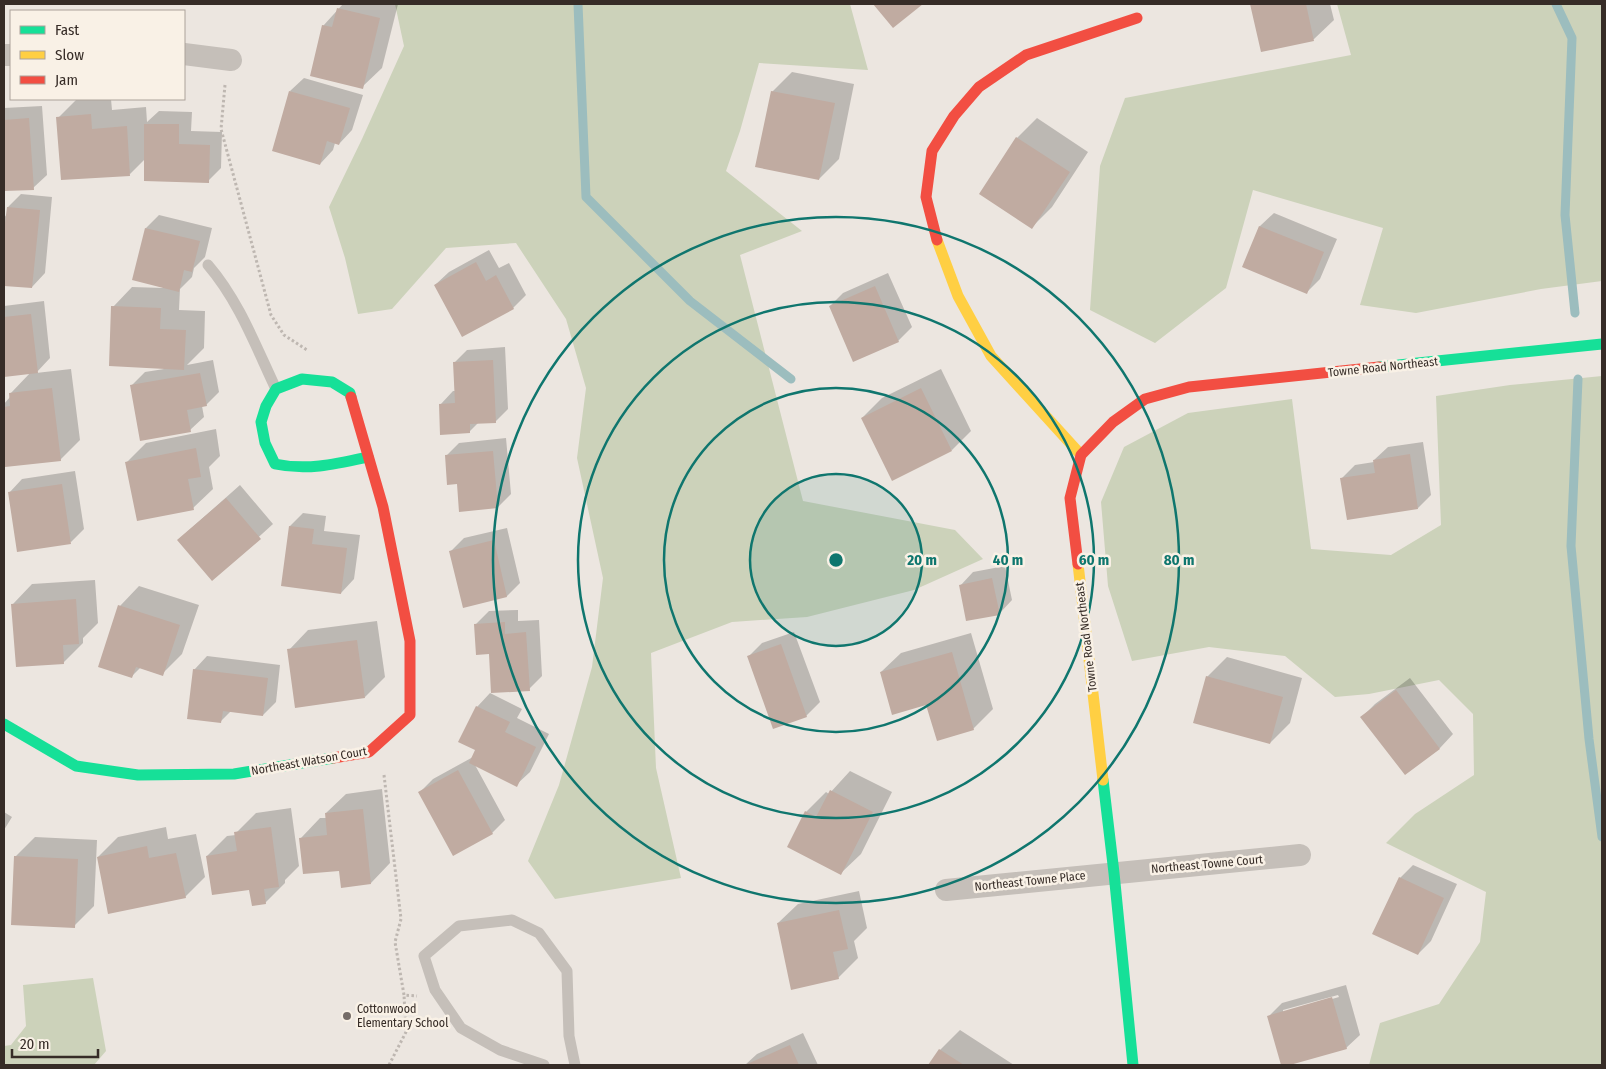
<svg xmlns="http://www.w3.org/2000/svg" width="1606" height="1069" viewBox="0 0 1606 1069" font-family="'Fira Sans Condensed',sans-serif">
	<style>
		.green { fill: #ccd2ba }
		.shadow { fill: #0003; fill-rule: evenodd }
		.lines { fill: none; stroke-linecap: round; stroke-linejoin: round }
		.stream { stroke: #9cbdbe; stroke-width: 9 }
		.building { fill: #c0aba1 }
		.path { stroke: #beb7b1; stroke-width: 3; stroke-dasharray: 2.5 2.5; stroke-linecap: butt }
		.lane { stroke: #c5bfb9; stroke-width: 11 }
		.street { stroke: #c5bfb9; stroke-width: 22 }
		.fast { stroke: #16e098; stroke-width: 11 }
		.slow { stroke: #ffcf43; stroke-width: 11 }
		.jam { stroke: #f24e42; stroke-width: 11 }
		.ring { fill: none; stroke: #0f766e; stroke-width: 2.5 }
		.poi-dot { fill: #766d68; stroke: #f9f1e6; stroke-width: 2 }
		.labels { text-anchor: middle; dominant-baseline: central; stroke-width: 5; stroke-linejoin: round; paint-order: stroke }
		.street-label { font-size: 12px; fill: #362c27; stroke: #f9f1e6 }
		.poi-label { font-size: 12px; fill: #362c27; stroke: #f9f1e6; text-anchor: start }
		.centre { fill: #0f766e; stroke: #f9f1e6; stroke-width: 2.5 }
		.ring-label { font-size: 15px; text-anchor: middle; font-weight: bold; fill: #0f766e; stroke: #f9f1e6; stroke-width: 5; stroke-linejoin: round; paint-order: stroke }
	</style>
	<rect width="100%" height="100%" fill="#ece6e0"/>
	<path class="green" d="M395,4H850L868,70L759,63L740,131L726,171L802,231L740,255L803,501L955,530L983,559L914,590L807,617L732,622L651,653L656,768L681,878L555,899L528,861L559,785L592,667L603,578L577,458L586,388L566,319L516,243L446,248L392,309L358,314L345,258L329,207L362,139L404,46Z
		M1337,4H1602V281L1541,289L1416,313L1360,305L1383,228L1253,190L1226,288L1155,343L1090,310L1100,166L1125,98L1351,55Z
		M1602,376V1065H1369L1380,1023L1439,1004L1480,942L1486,892L1386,843L1415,814L1474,775L1473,714L1439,680L1369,694L1335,697L1285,656L1209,647L1132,661L1108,586L1101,502L1124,447L1188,413L1292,399L1311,549L1391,555L1441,525L1436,396L1510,385Z
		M93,978L106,1051L94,1065H4V1046L11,1045L26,1026L23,985Z"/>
	<path class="shadow" d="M343,4H398L382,68L362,87L323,26Z
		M1252,4H1330L1334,20L1314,39L1262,51Z
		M792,72L854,84L839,159L819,179L772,92Z
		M304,78L363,95L352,130L339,144L335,143L333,150L320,164L290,91Z
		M77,99H111L112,110L146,107L147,122L159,111L192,112L191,131L222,132L221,168L208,181L145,159L130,174L58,118Z
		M42,106L47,175L33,188L4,190V108Z
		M1037,118L1088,152L1052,207L1032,227L1017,138Z
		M21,194L52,197L45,273L32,287L4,284V218L7,214L8,207Z
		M1274,213L1337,239L1320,279L1307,292L1244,267L1260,226Z
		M159,215L212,228L205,257L194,268L192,277L180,289L179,310L205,311L204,348L187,365L213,360L219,392L206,405L202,406L204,417L190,430L132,385L145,372L164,369L113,307L132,287L163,288L146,228Z
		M489,250L499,268L509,263L526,295L513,308L435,285L449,272Z
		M888,273L912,327L898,341L830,306L843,293Z
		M44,301L50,358L36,373L71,369L80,440L60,460L7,466L4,443V404L10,397V394L31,372L4,376V306Z
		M505,347L508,409L495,422L478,423L469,432L440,405L453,391H455L454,363L467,350Z
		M941,369L971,431L952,450L862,418L882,398Z
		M216,429L220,456L209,467L213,489L193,508L127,462L146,443Z
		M506,438L511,494L498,507L458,483L446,456L459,443Z
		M1423,442L1431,495L1418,508L1342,478L1355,465L1374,462V460L1388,447Z
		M75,471L84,529L71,542L9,493L22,479Z
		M240,485L273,524L212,579L178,540Z
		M303,513L326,516L324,531L360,535L354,579L341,593L283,585L290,526Z
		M507,528L520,583L507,596L464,606L451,551L464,538Z
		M1005,566L1012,600L999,614L960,586L973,572Z
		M95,580L98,623L83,638V643L63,663L13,604L32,584Z
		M139,586L199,605L182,654L162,674L141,667L132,676L120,606Z
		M518,610V621L539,620L542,676L529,689L490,653L475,625L489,611Z
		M377,621L385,677L365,697L289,650L308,630Z
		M794,632L820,702L806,716L748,657L762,643Z
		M971,633L993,709L973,729L927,704L881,672L901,653Z
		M207,656L280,665L276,702L263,715L231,711L221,721L194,670Z
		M1227,657L1302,678L1290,723L1270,743L1207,677Z
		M1410,678L1453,734L1440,748L1405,774L1362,717L1375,704Z
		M490,693L522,709L517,718L549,734L530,772L516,785L475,765L505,820L492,833L420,792L433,779L473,757L477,750V707Z
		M850,771L892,792L861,854L841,873L806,812L826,792L829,794Z
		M382,789L390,863L371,883L340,869L301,838L320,818H327L326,813L346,794Z
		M291,808L299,866L285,880V883L265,903L250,889L207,856L227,836L236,835V833L256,813Z
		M4,812L12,817L4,830Z
		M166,827L168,839L196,834L205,877L185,897L98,857L118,837Z
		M35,837L97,840L94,906L74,926L15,857Z
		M1413,865L1457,884L1431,941L1418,954L1400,878Z
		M859,891L867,928L854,941L858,958L838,978L778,923L798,904Z
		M1346,985L1360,1035L1346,1048L1283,1065L1269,1016L1282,1003ZM1338,995L1339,997L1283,1013V1010Z
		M960,1030L1014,1065H930L940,1050Z
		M803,1033L818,1065H745L757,1054Z"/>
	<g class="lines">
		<path class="stream" d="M578,4L586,197L690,301L791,379
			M1556,4L1572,38L1565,215L1575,313
			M1578,379L1571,546L1589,739L1602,837"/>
	</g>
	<path class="building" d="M873,4H923L893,28Z
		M1250,4H1306L1314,41L1261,52Z
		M337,8L380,18L363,89L310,76L322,25L332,27Z
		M289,91L350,108L339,145L327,141L320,165L272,151Z
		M771,91L835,103L819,180L755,167Z
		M91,114L92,129L127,126L130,176L61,180L56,117Z
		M29,118L34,190L4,191V120Z
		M144,124H179V144L210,145L209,183L144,181Z
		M1016,137L1070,172L1032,229L979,194Z
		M7,207L40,210L32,288L4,286V223H5Z
		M1259,226L1324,252L1307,294L1242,267Z
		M145,228L200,241L192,272L184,270L179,292L132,280Z
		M476,262L486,281L496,275L514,309L462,337L434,285Z
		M875,286L899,342L853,362L829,306Z
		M111,306L161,308L160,329L186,330L184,370L109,366Z
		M31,314L38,373L4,377V317Z
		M493,360L496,423L470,424V433L440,435L439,404L455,403L453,362Z
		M200,373L207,406L187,410L191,432L140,441L130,385Z
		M52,388L61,461L5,467L4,454V407L10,406L9,393Z
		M921,388L952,451L892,481L861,418Z
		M196,448L201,477L188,479L194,510L137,521L125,462Z
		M493,451L498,508L459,512L457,484L447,485L445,455Z
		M1410,454L1418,509L1347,520L1340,478L1375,473L1373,460Z
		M62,484L71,544L17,552L8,492Z
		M226,498L261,539L212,581L177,540Z
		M289,526L314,529L312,544L347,548L341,594L281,586Z
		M494,540L507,597L463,608L449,551Z
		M992,578L1000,615L966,621L959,585Z
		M76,599L79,644L63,645L64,664L16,667L11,604Z
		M118,605L180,625L163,676L136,667L132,678L98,667Z
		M505,622V634L526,632L530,691L491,693L489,654L476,655L474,624Z
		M357,640L365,698L295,708L287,649Z
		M781,644L807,717L773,729L747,656Z
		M952,652L974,730L937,741L926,705L892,715L880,672Z
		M193,669L268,678L263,716L223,711L221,723L187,719Z
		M1206,676L1283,697L1270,744L1193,723Z
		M1396,690L1440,749L1405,775L1360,717Z
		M476,706L510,722L505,732L536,747L517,787L469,763L475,750L458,742Z
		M458,770L493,834L453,856L418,792Z
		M830,790L873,812L841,875L787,847L805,811L816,817Z
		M363,809L371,884L341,888L339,871L303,874L299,838L327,835L325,813Z
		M271,827L279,887L264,889L266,904L252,906L249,890L212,895L206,856L237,851L234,832Z
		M147,846L149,858L176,853L186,898L108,914L97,857Z
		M14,856L78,859L75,928L11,925Z
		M1399,877L1444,898L1418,955L1372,934Z
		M839,910L848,949L833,952L839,979L791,990L777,923Z
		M1332,997L1347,1049L1290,1065H1281L1267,1016Z
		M790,1045L799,1065H745Z
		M939,1049L964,1065H928Z"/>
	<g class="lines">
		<path class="path" d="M225,85L221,129L271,315L284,335L307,350
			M384,775L401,919L395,942L404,995L417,996
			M389,1065L406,1032L404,995"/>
		<path class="lane" d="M208,265C239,301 256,347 276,389
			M544,1065L500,1050L461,1028L435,990L424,956L459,926L512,920L539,933L567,971L569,1036L575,1065"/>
		<path class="street" d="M184,54L231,60
			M4,55H11
			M946,890L1300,855"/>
		<path class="fast" d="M1379,367L1602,344
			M351,397L350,393L332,382L302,379L276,389L266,406L261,422L265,443L275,464C307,471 336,464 368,457
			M4,724L76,766L138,775L234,774L333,758
			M1103,780L1114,873L1133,1065"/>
		<path class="slow" d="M937,240L958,296L991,356L1081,455
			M1078,564L1103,780"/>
		<path class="jam" d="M937,240L926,197L932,151L954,116L979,87L1026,55L1137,18
			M1078,564L1070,498L1081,455L1113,422L1145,399L1189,387L1379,367
			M333,758L369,752L410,715V641L383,507L351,397"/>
	</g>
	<circle cx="836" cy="560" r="86" fill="#0f766e" fill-opacity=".12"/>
	<g class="ring">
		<circle cx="836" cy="560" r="86"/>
		<circle cx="836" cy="560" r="172"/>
		<circle cx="836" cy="560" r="258"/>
		<circle cx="836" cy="560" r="343"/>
	</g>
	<circle class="poi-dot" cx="347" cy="1016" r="5"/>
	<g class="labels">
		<g class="street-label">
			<text transform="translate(1383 367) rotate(-6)">Towne Road Northeast</text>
			<text transform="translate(1086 637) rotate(-97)">Towne Road Northeast</text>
			<text transform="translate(309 761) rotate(-10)">Northeast Watson Court</text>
			<text transform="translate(1207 864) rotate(-5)">Northeast Towne Court</text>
			<text transform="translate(1030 881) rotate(-6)">Northeast Towne Place</text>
		</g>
		<g class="poi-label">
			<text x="357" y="1009">Cottonwood<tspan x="357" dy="14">Elementary School</tspan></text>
		</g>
	</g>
	<circle cx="836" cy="560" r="8" class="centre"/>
	<g class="ring-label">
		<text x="922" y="565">20 m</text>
		<text x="1008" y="565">40 m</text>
		<text x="1094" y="565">60 m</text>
		<text x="1179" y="565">80 m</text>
	</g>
	<rect width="1606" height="1069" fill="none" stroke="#362c27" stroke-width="10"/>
	<rect x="10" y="10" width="175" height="90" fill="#f9f1e6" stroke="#aba29a"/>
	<rect x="20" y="26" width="25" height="8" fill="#16e098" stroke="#aba29a"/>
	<text x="55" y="35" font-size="15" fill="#362c27">Fast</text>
	<rect x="20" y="51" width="25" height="8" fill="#ffcf43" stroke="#aba29a"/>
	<text x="55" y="60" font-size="15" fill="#362c27">Slow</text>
	<rect x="20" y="76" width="25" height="8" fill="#f24e42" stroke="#aba29a"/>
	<text x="55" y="85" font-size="15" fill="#362c27">Jam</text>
	<path d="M12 1049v8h86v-8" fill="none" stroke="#362c27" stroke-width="2.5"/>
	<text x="20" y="1049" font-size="15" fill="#362c27" stroke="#f9f1e6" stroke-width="4" paint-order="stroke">20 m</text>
</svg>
